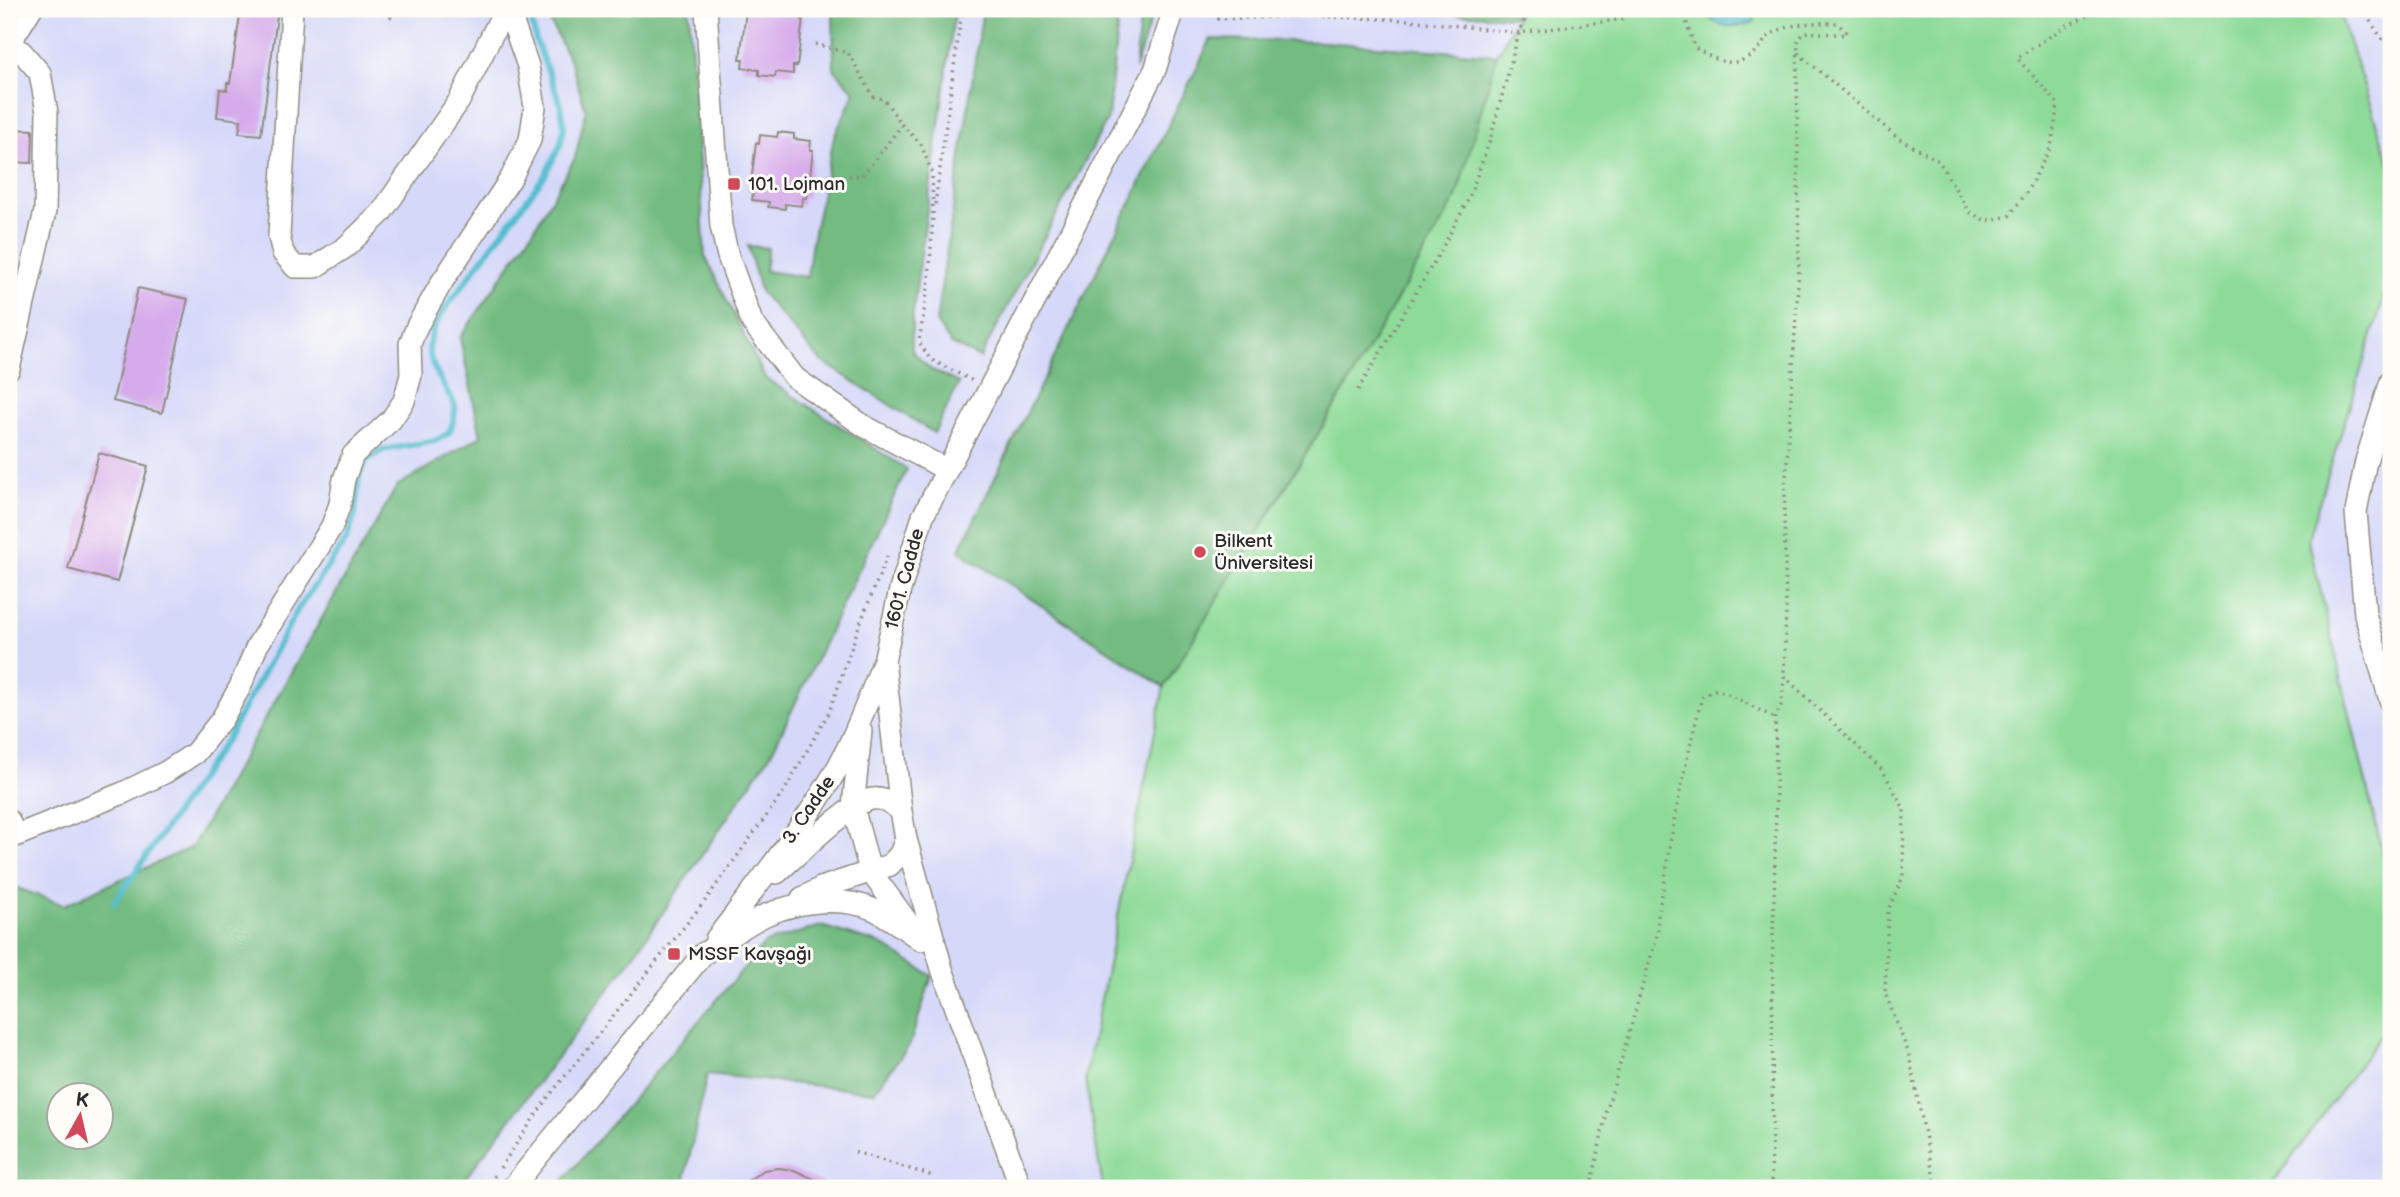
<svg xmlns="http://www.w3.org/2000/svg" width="2400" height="1197" viewBox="0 0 2400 1197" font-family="'Balsamiq Sans',sans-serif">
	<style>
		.built { fill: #d5d8f9; fill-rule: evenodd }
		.green { fill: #8edb99; stroke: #5c8362; stroke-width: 2 }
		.forest { fill: #72bb81; stroke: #4e7356; stroke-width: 2; fill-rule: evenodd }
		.water { fill: #53bdcf; stroke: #3f747d; stroke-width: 2 }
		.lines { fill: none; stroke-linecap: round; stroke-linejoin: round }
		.stream { stroke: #53bdcf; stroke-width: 6 }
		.building { fill: #d6abeb }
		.minor-casing { stroke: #908c82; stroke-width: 24 }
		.path { stroke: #908c82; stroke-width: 3.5; stroke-dasharray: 2 5; stroke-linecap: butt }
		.minor { stroke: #fff; stroke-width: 21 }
		.poi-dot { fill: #d1495b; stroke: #fdfcf7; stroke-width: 2.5 }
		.labels { text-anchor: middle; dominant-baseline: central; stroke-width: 6; stroke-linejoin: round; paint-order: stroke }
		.poi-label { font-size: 19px; fill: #2b2b2b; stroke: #fdfcf7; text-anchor: start }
		.street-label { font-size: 19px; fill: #2b2b2b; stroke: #fdfcf7 }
	</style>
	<rect width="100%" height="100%" fill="#fdfcf7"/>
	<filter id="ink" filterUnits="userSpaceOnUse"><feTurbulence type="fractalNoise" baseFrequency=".0143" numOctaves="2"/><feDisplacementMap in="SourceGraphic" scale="14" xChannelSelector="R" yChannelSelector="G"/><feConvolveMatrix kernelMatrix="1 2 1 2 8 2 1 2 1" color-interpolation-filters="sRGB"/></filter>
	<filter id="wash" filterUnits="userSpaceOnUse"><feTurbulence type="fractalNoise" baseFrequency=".00686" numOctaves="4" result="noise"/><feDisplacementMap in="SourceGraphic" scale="28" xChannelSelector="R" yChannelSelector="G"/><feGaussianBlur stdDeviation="1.57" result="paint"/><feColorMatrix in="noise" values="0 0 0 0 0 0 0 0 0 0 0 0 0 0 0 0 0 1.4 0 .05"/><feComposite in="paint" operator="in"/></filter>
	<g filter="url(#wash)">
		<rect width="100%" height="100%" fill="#f6ecda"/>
		<path class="built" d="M9,9H2391V1188H9ZM60,1096H102V1138H60Z"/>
		<path class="green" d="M1519,9H2338L2391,167V275L2308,538L2391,889V1021L2270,1188H1103L1085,1079L1164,687L1347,386L1497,55L1517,17Z"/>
		<path class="forest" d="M552,9H689L705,256L765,378L907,469L772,752L628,964L458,1188H9V885L64,905L192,847L397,486L481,436L460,338L533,231L575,158L586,111L571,63L550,21ZM60,1096H102V1138H60Z
			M833,9H955L912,319V351L930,369L959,383L934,433L820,360L760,291L748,246L768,248L765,271L807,277L812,241L834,137L855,92L834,69Z
			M983,9H1119L1108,118L980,358L951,344L936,322Z
			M1141,9H1154L1135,69Z
			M1344,9H1519L1517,17Z
			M1211,39L1324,42L1497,55L1456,198L1347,386L1164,687L959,551Z
			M821,926L881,944L932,976L910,1044L874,1092L707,1074L683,1188H557L765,943Z"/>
		<path class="water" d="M1703,9H1754L1756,12L1754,22C1734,29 1714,29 1703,9Z"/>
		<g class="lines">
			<path class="stream" d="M114,903L228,737L298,609L347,539L355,514L359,476L367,460L383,450L435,441L449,433C452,425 456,416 455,407C454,400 448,394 445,388C426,356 423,344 442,313L545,175L560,146L564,128L561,105L536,41L529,9"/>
		</g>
		<g id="blocks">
			<path class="building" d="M241,9H278L261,135L239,133L241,120L217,117L220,89L227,90V83H230Z
				M750,9H801L800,18H803L797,66H793V74L776,72L775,77L759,75V70L742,68L743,59H740L746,11H750Z
				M9,129L33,130L32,163L9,162Z
				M778,132L794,134V139L811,141L810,150H813L810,176L807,198H803L802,206L785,204V209L768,207L769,202L752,200L753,192L750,191L756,143L759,144L760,135L777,137Z
				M138,288L188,299L162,413L113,401Z
				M99,453L148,466L117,582L68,569Z
				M778,1168L794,1170L834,1188H737L764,1170Z"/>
		</g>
	</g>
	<g filter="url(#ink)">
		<use href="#blocks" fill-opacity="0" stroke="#908c82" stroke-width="2"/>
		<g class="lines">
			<defs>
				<path id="minor" d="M292,9L279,236L283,253L295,267H315L346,247L381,213L459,101L505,9
					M706,9L721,226L728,256L752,322L795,378L864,426L947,470
					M9,44L31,9
					M9,45L21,51L40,73L47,112L45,211L9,369
					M2391,381L2366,461L2356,512L2365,614L2391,703
					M861,731L853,807L870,871L912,928
					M9,821L15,836L123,793L166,772L195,753L222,719L240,687L257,646L332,526L340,504L344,479L353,455L391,420L404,401L411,375L410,344L417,326L442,282L511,178L530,140L535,107L528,66L513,23V9
					M777,873C795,857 851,801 872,799C884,797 892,804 901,811
					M802,898L821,888L890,865L900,854L906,839
					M716,939C758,884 803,828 838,767C856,734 869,698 883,663
					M512,1188L703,954C724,941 745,924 768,914C800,901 843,896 875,910C891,918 906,930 921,940
					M1021,1188L942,969L906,839L901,811L884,661L900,590L923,516L1155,70L1174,9"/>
			</defs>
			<use href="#minor" class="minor-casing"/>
			<path class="path" d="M1682,9L1695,48C1719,62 1736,71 1758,49C1763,44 1767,36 1773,33C1793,23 1816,22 1837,23L1847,33
				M2362,9L2391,52
				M390,18L398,9
				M1217,19L1307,16L1408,20L1519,33L1624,19L1627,9
				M815,44L848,53L874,97L884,99L902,125L921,144L932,173L933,215L929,280L919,342L930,359L973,381
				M1798,53L1898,138L1939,161L1969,212L1986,221L2009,216L2026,193L2051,147L2058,104L2017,58L2066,26L2101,9
				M828,175L862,176L902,125
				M935,204L962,9
				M1358,390L1440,252L1469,198L1490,140L1519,33L1529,9
				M1784,676L1883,771L1904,809L1903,877L1888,910L1885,993L1908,1051L1936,1188
				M855,1152L933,1176
				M500,1168L546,1100L704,902L785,790L830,710L859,626L889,552
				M485,1188L495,1175
				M1591,1188L1606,1113L1658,932C1656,912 1662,899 1665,879C1673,817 1687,758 1702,697L1715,690L1724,692L1775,718
				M1771,1188C1773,1104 1772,1021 1773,937C1775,864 1777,791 1775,718L1782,703L1784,676L1786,610L1784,509L1799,269L1797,70L1798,39L1806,32L1848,35"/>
			<use href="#minor" class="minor"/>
		</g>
	</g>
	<g class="poi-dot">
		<rect x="727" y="177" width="14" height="14" rx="3.5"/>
		<circle cx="1200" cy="552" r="7"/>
		<rect x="667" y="947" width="14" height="14" rx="3.5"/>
	</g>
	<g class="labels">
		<g class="poi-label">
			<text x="748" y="184">101. Lojman</text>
			<text x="1214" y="541">Bilkent<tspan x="1214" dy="22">Üniversitesi</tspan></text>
			<text x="688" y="954">MSSF Kavşağı</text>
		</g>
		<g class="street-label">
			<text transform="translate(905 579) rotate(-75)">1601. Cadde</text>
			<text transform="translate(809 810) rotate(-56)">3. Cadde</text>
		</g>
	</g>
	<rect width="2400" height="1197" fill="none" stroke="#fdfcf7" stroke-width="35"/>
	<g transform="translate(80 1116) rotate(8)"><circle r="33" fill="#fdfcf7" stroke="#a9a8a5" stroke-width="2"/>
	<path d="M0-5L12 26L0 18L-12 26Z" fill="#d1495b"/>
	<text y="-10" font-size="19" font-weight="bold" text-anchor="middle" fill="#2b2b2b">K</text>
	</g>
</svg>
